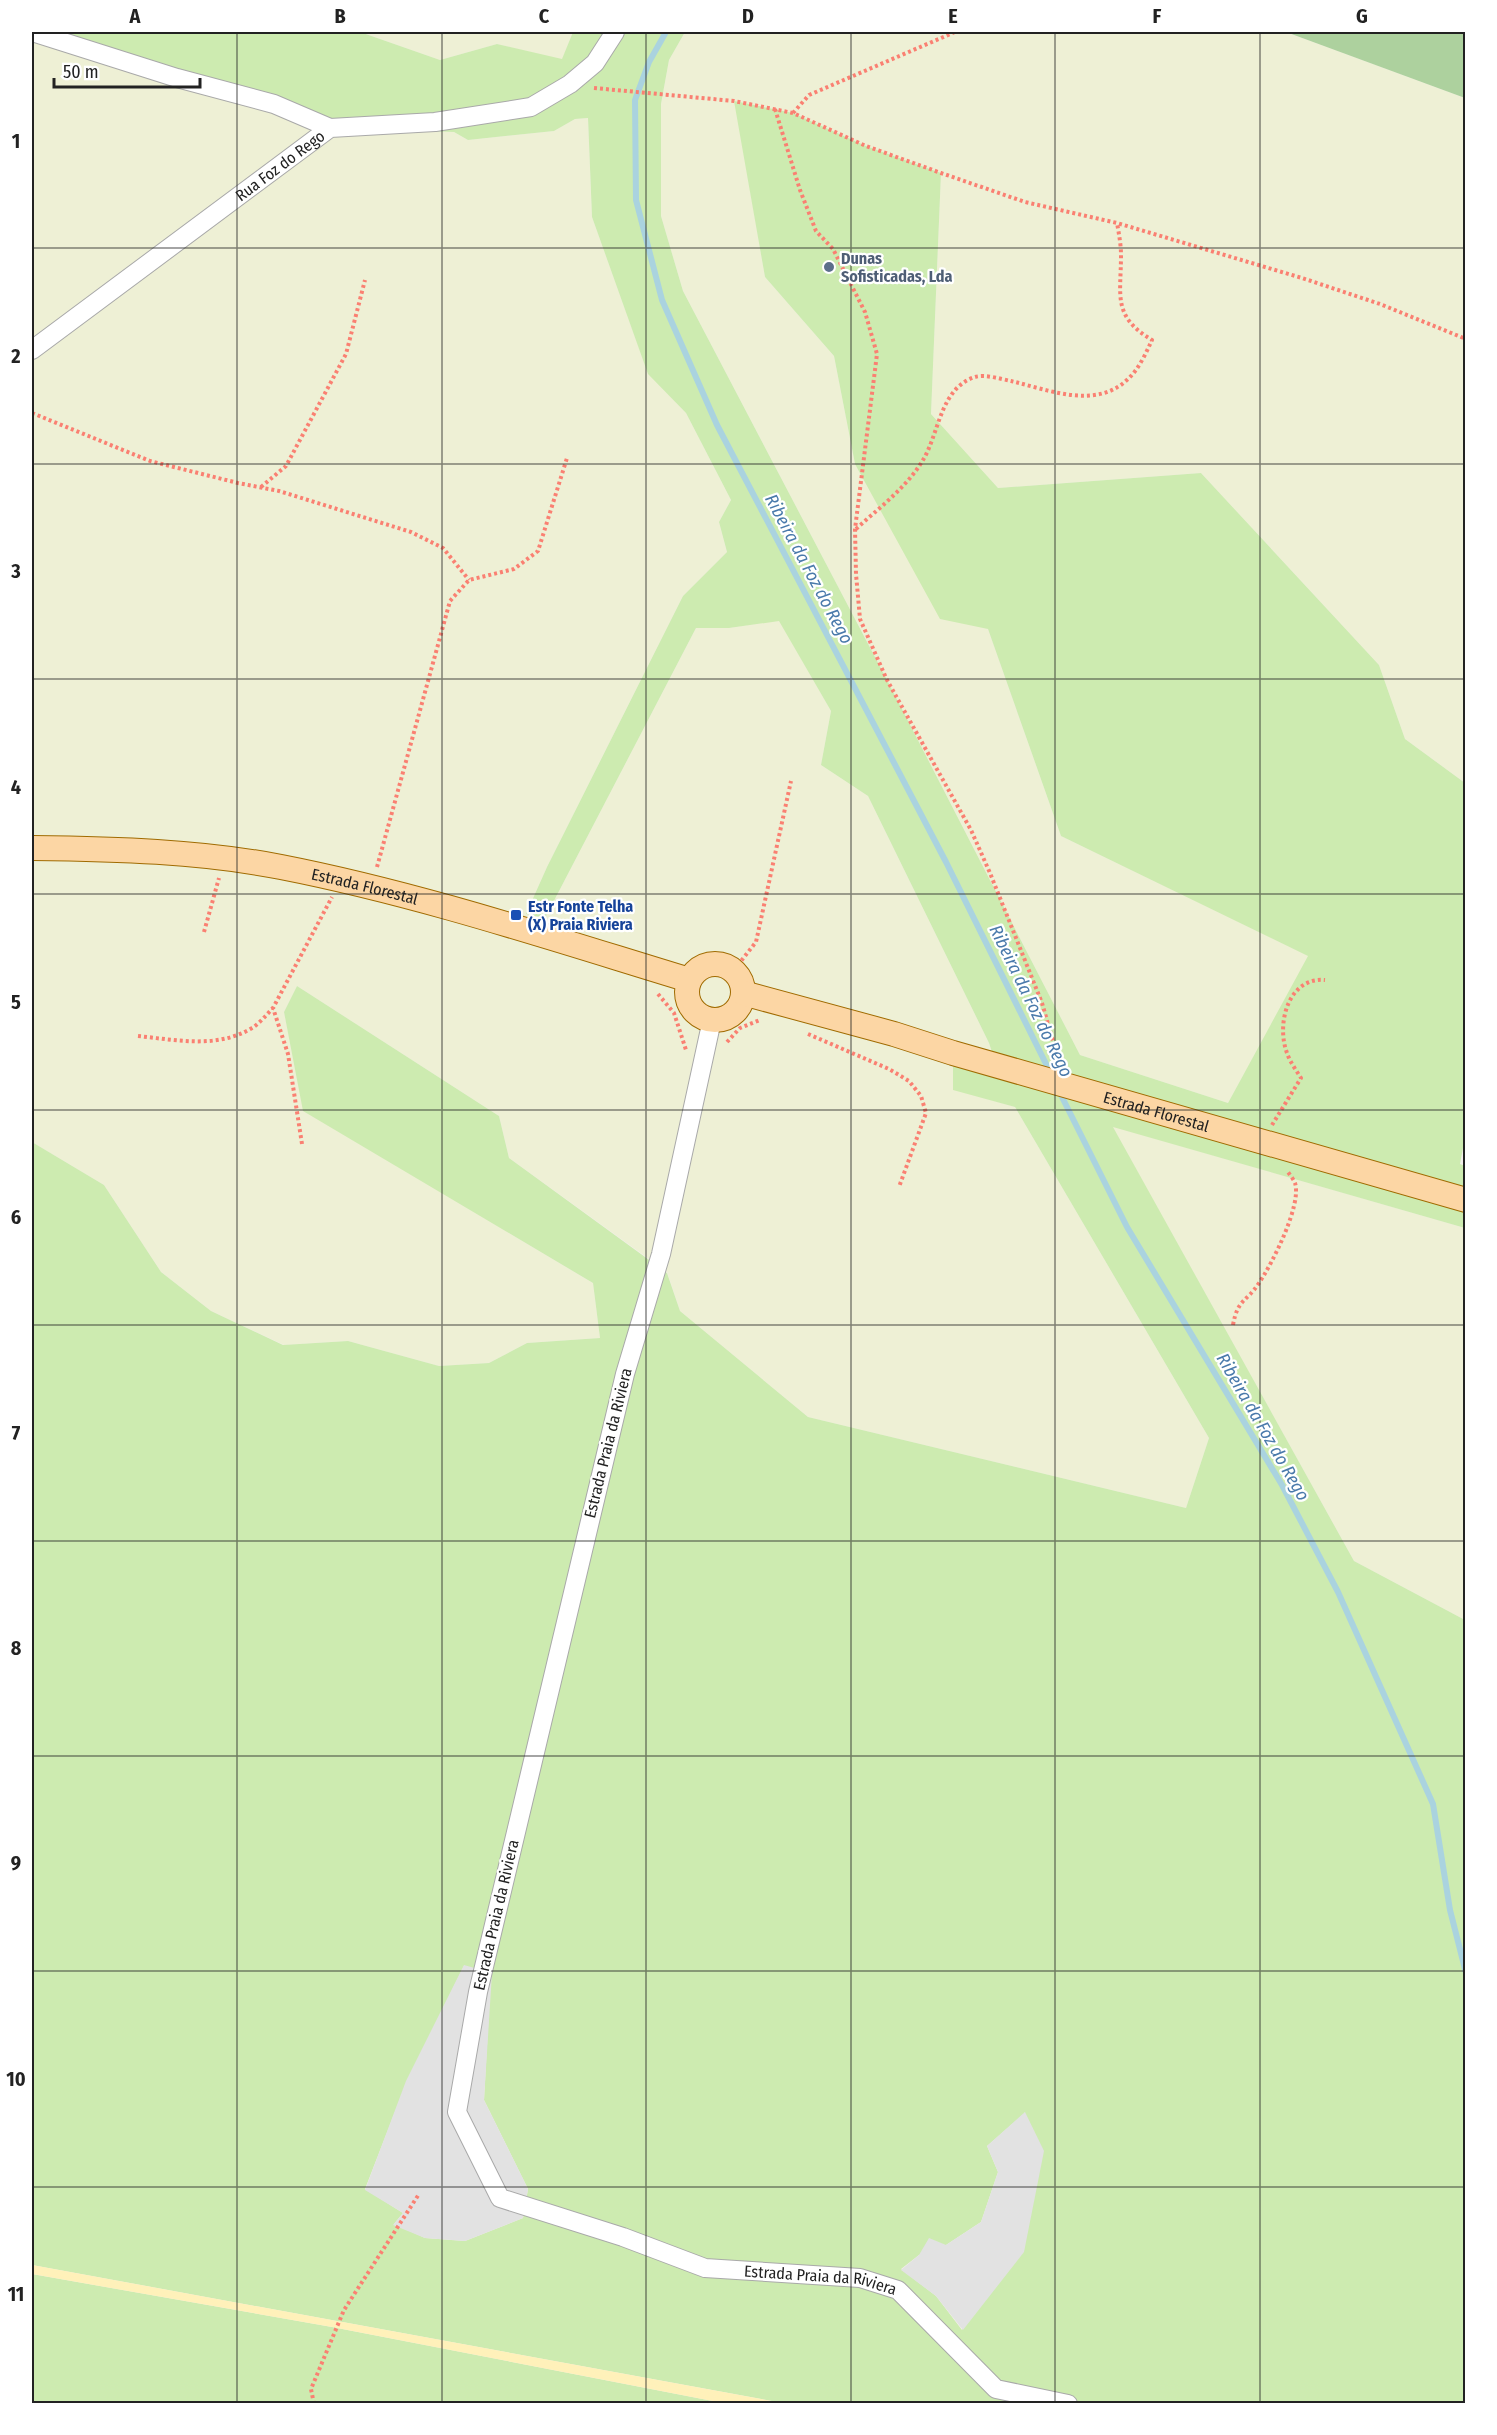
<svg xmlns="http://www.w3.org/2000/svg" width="1497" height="2435" viewBox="0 0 1497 2435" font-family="'Fira Sans Condensed',sans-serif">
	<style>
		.farmland { fill: #eef0d5 }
		.grass { fill: #cdebb0; fill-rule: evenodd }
		.forest { fill: #add19e }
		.sand { fill: #fff1ba }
		.parking { fill: #e2e2e2 }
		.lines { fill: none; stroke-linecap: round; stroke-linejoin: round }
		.stream { stroke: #aad3df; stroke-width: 6 }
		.minor-casing { stroke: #a9a9a9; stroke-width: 20 }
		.major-casing { stroke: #a06b00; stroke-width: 26 }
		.path { stroke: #fa8072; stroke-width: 4; stroke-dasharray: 3 3; stroke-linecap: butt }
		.minor { stroke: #fff; stroke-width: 18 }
		.major { stroke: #fcd6a4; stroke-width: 24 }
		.grid { fill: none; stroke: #222; stroke-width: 1.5; stroke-opacity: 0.55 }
		.service-dot { fill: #5c6f8a; stroke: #fff; stroke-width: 2 }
		.transit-dot { fill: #1a4fb4; stroke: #fff; stroke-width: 2 }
		.labels { text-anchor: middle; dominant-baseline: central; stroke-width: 4.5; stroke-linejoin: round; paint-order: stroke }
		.street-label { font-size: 16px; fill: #222; stroke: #fff }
		.service-label { font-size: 16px; font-weight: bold; fill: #4e5e75; stroke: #fff; text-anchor: start }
		.transit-label { font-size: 16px; font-weight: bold; fill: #164399; stroke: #fff; text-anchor: start }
		.water-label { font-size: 18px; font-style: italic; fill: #4a7aab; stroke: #fff }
		.neatline { fill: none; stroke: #222; stroke-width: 2 }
		.grid-label { font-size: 20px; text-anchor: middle; font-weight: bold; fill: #222 }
	</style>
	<rect width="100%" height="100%" fill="#f2efe9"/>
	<path class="farmland" d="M32,32H67V41L330,128L454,132L468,140L554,131L575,119L588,118L592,217L648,373L686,413L731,500L719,522L727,552L683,596L547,867L526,914L545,918L696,628H729L779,620L831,711L821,765L868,796L989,1043L997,1065L953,1089L1015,1107L1209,1438L1186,1508L808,1417L680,1311L667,1272L509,1158L499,1116L297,986L284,1012L304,1111L593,1283L600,1338L527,1343L489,1363L439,1366L348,1341L284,1345L211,1311L161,1272L104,1185L32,1142Z
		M360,32H573L562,60L497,44L440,60Z
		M685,32H1286L1465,98V783L1405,739L1379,665L1201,473L998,488L931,414L941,173L866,146L793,113L735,102L765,277L834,356L855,464L988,629L1061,836L1309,956L1228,1103L1080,1055L887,680L683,291L661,216V104L669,60Z
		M1112,1126L1465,1228V1620L1354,1561Z"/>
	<path class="grass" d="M67,32H360L440,60L497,44L562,59L573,32H685L669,60L661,104V216L683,291L887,680L1080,1055L1228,1103L1308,956L1061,836L988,629L940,619L855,464L834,356L765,277L734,101L793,113L866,146L941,173L931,414L998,488L1201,473L1379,665L1405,739L1465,783L1466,1132L1460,1164L1465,1166V1228L1113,1127L1354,1561L1465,1620V2403H783L32,2265V1142L104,1185L161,1272L211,1311L283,1345L348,1341L439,1366L489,1363L527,1343L600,1338L593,1283L303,1111L284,1012L297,986L499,1116L509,1158L667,1273L680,1311L808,1417L1186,1508L1209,1438L1015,1107L953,1090V1053L996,1064L989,1043L868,796L821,765L831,711L779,621L729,628H696L545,918L526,914L547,867L683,596L727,552L719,522L731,500L686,413L648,374L592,217L588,118L575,119L554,131L468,140L454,132L330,128L67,41ZM464,1966L491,1973L484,2100L528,2189L523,2218L465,2241L425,2238L394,2224L403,2213L365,2189L407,2081ZM1025,2113V2112L962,2330L936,2296L901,2269L919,2255L946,2245L981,2222L998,2172L987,2146Z
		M32,2274L332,2327L723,2403H32Z"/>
	<path class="forest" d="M1286,32H1465V98Z"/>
	<path class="sand" d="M32,2265L783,2403H723L332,2327L32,2274Z"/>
	<path class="parking" d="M464,1965L492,1973L484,2100L528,2189L523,2218L465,2241L425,2238L393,2225L403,2213L365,2190L406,2081Z
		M1025,2112L1044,2151L1024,2252L963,2330L936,2296L901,2270L919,2255L929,2238L946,2245L981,2222L998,2172L987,2146Z"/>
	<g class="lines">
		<path class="stream" d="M666,32L649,62L635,100L636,200L662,300L717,425L946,862L1051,1074
			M1059,1091L1127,1227L1282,1485L1338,1592L1433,1804L1450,1910L1466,1973"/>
		<defs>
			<g id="minor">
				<path d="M32,32L177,78L274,104L330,128"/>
				<path id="s1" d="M32,350L330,128L435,122L531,107L570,84L595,63L615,32"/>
				<path id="s2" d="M712,1020L661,1254L625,1374L478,1992L457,2112L500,2198L623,2237L705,2268L860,2278L898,2290L996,2389L1068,2404"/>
			</g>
			<g id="major">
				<path id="s3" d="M32,848C115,849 199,851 281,867C419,894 554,939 689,980"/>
				<circle cx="715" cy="992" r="28"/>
				<path id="s4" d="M743,993L894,1034L953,1053L1466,1200"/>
			</g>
		</defs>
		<use href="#minor" class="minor-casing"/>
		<use href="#major" class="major-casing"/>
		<path class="path" d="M594,88L734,101L793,113L866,146L941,173L1025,202L1117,223L1302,278L1380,304L1466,339
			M775,109L800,190L816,231L833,249L865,312L877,354L855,529L856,574L860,619L887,680L971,830L990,873L1042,1003L1059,1062
			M793,113L809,95L955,32
			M32,413L150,461L238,483L279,491L411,532L443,548L469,580
			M261,487L286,466L346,354L365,280
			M856,529C879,508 907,487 923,460C939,434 940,388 975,377C985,374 1001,379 1011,381C1049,390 1096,410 1128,379C1139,369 1146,353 1152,340C1112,316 1121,296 1121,255C1121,245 1119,234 1117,223
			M377,867L450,601L469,580L514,569L538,551L567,458
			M204,932L219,878
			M734,970L756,942L791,781
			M658,994L674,1013L686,1050
			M808,1034L889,1069L909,1081L921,1096L926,1113L899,1187
			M138,1036C177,1040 217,1049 252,1028C260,1023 266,1015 273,1008
			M727,1042L740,1028L760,1020
			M1272,1125L1301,1078C1296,1070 1290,1062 1287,1053C1276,1024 1288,977 1325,980
			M302,1144L288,1054L273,1008L332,897
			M1233,1325C1238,1298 1246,1303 1259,1283C1272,1264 1302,1205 1295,1183C1294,1180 1290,1175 1288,1172
			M314,2404L311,2389L344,2310L419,2194"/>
		<use href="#minor" class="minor"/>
		<use href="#major" class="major"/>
	</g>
	<path class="grid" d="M237,32V2404M442,32V2404M646,32V2404M851,32V2404M1055,32V2404M1260,32V2404M32,248H1466M32,464H1466M32,679H1466M32,894H1466M32,1110H1466M32,1325H1466M32,1541H1466M32,1756H1466M32,1971H1466M32,2187H1466"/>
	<circle class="service-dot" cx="829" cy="267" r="6"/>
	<rect class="transit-dot" x="510" y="909" width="12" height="12" rx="3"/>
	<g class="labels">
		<g class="street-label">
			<text stroke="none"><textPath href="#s1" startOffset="309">Rua Foz do Rego</textPath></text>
			<text stroke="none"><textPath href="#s3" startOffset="336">Estrada Florestal</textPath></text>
			<text stroke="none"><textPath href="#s4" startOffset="430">Estrada Florestal</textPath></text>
			<text transform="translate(608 1443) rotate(-76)">Estrada Praia da Riviera</text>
			<text transform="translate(496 1915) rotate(-77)">Estrada Praia da Riviera</text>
			<text stroke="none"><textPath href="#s2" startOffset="1551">Estrada Praia da Riviera</textPath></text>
		</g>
		<g class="service-label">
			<text x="841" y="258">Dunas<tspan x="841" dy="18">Sofisticadas, Lda</tspan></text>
		</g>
		<g class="transit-label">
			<text x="528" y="906">Estr Fonte Telha<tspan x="528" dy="18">(X) Praia Riviera</tspan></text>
		</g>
		<g class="water-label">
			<text transform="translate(809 569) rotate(62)">Ribeira da Foz do Rego</text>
			<text transform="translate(1031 1001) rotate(64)">Ribeira da Foz do Rego</text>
			<text transform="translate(1263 1427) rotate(60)">Ribeira da Foz do Rego</text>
		</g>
	</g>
	<rect width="1497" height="2435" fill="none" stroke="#ffffff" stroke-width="66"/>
	<path d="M54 78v9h146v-9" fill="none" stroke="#222222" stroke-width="3"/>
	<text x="63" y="78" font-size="18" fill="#222222" stroke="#ffffff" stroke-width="4.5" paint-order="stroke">50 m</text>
	<rect x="33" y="33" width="1431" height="2369" class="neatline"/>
	<g class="grid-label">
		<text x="135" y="23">A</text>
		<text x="340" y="23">B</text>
		<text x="544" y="23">C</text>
		<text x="748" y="23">D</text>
		<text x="953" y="23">E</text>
		<text x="1157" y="23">F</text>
		<text x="1362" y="23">G</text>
		<text x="16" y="148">1</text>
		<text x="16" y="363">2</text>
		<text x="16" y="578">3</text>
		<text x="16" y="794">4</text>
		<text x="16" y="1009">5</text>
		<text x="16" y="1224">6</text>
		<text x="16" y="1440">7</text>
		<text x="16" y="1655">8</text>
		<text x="16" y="1870">9</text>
		<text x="16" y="2086">10</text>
		<text x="16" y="2301">11</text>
	</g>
</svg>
